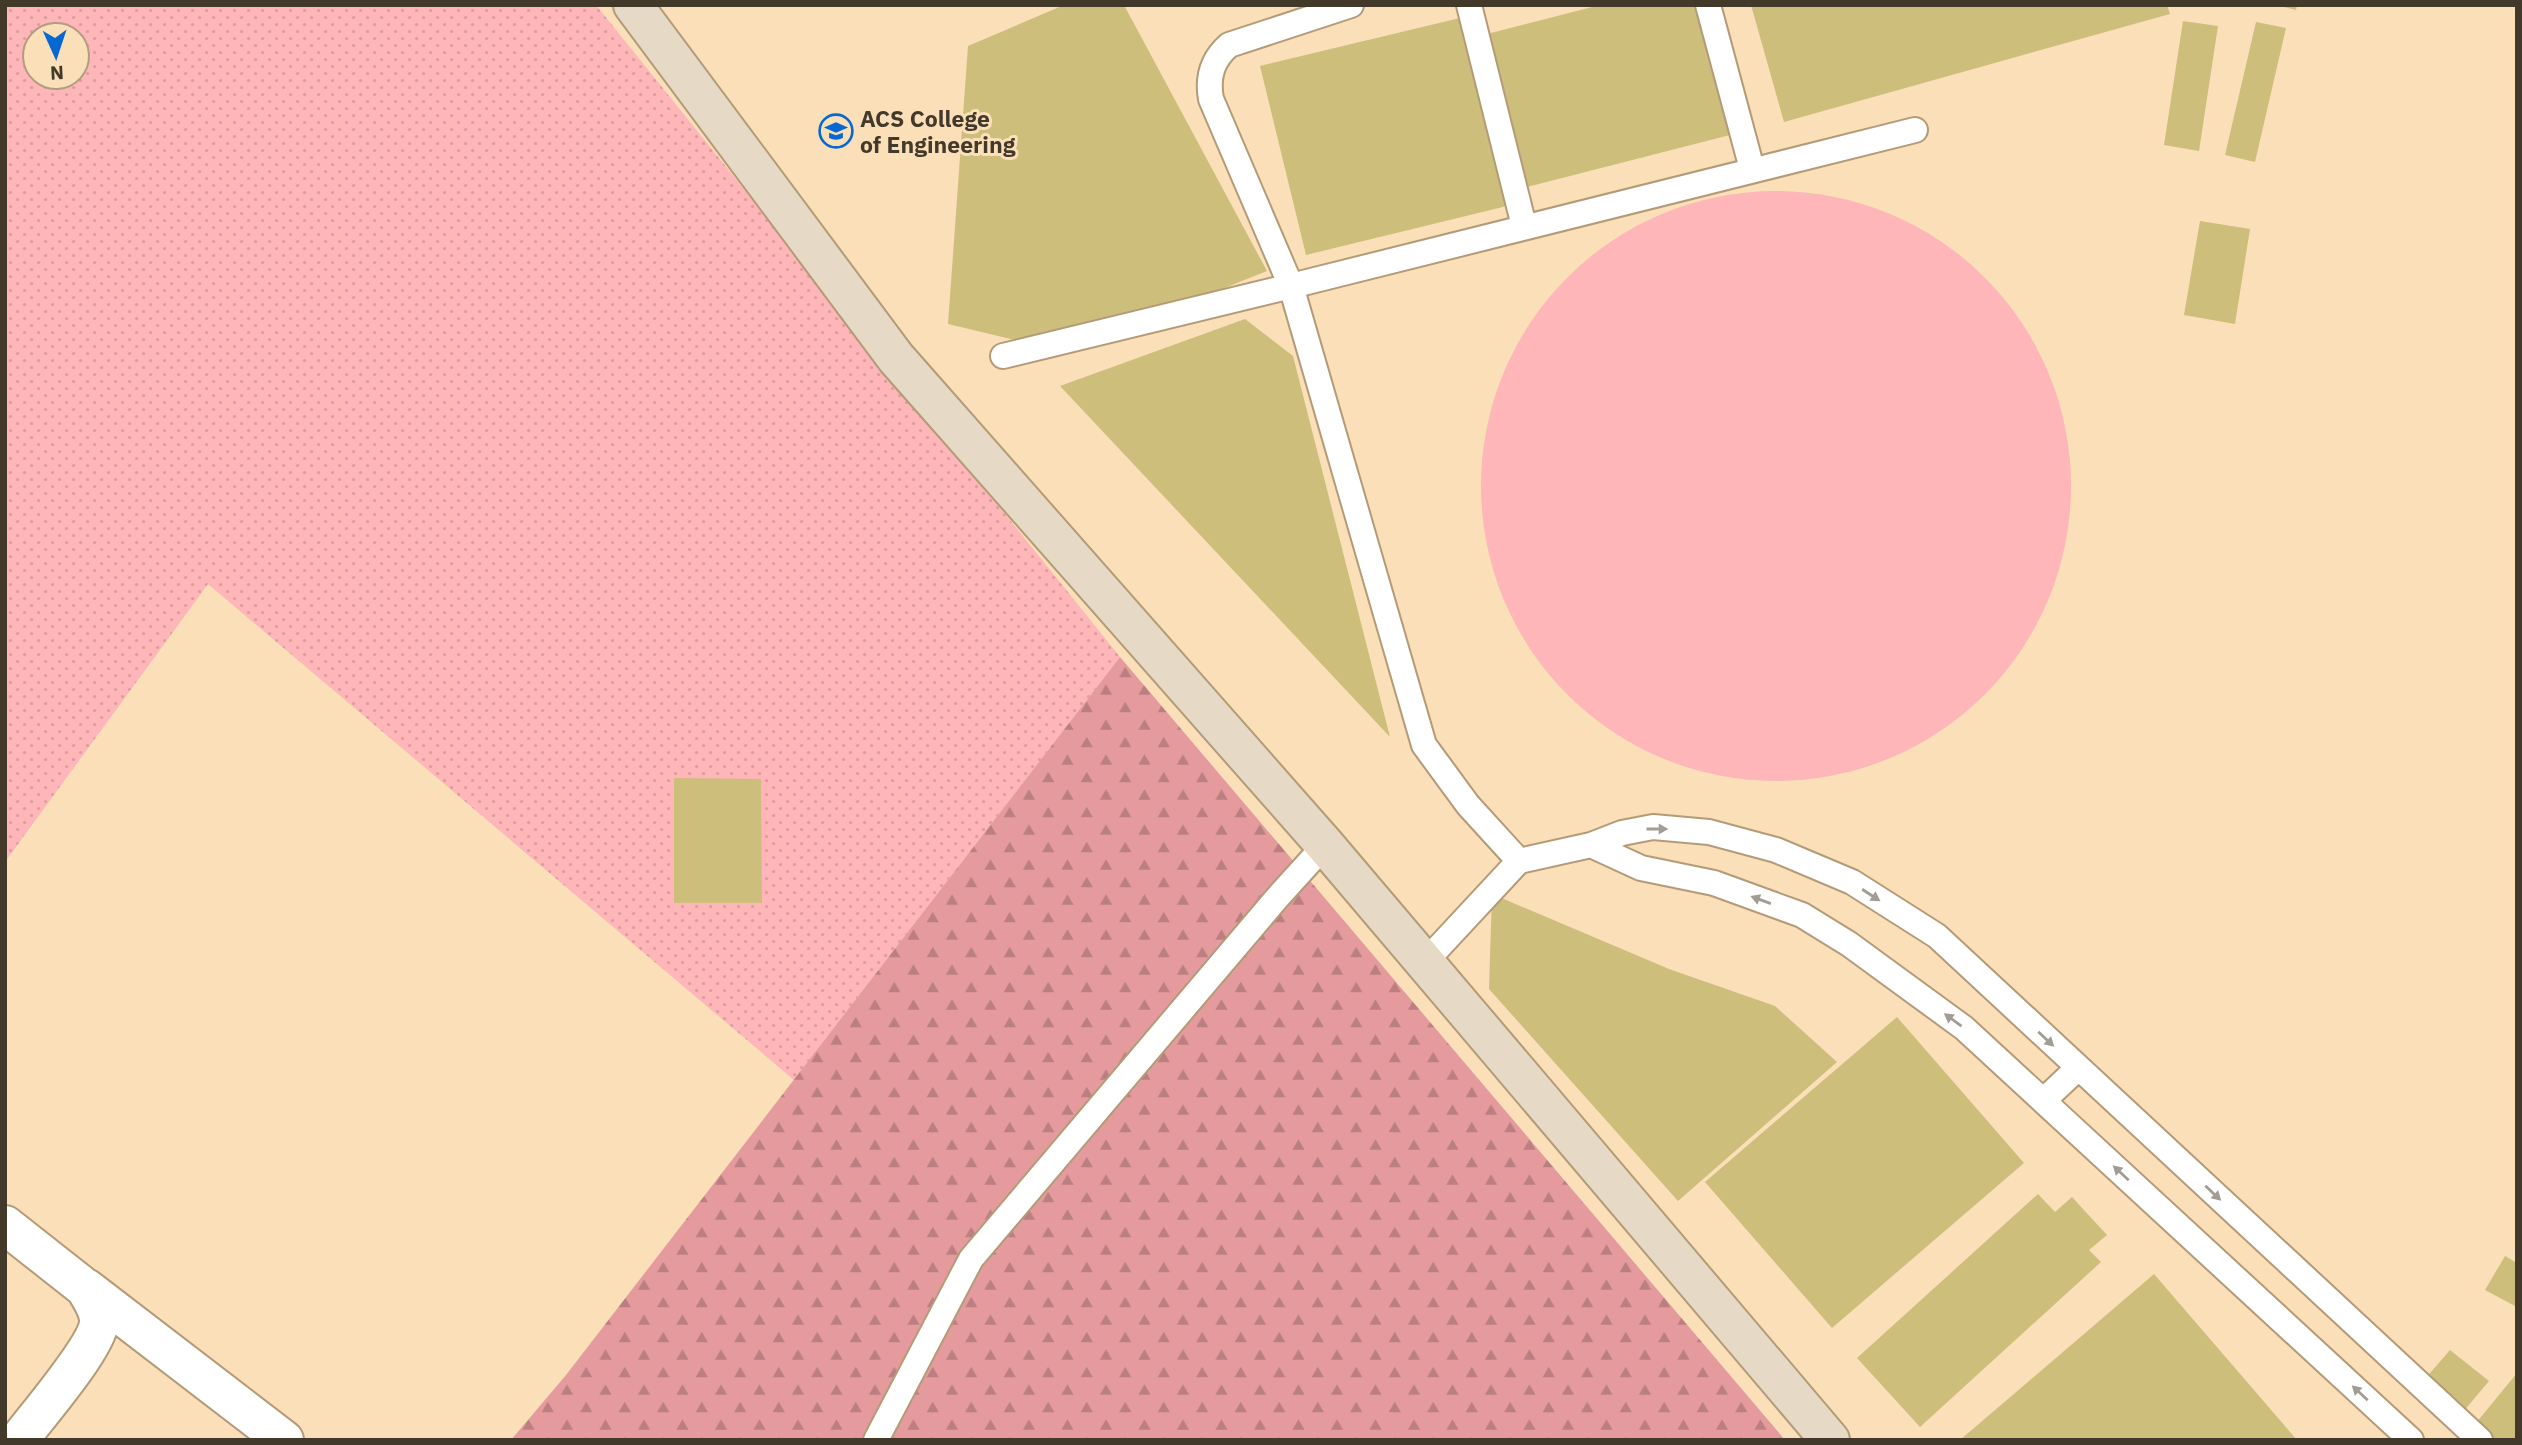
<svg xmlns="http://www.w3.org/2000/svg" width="2522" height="1445" viewBox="0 0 2522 1445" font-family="'IBM Plex Sans',sans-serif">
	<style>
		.grass { fill: url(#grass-dots); fill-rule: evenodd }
		.forest { fill: url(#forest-firs) }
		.garden { fill: #feb6b8 }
		.building { fill: #cebe7b }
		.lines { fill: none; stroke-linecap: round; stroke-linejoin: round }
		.lane-casing { stroke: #b49b77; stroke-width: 28 }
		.street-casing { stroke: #b49b77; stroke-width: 42 }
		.secondary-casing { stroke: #b49b77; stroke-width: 42 }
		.lane { stroke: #fff; stroke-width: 24 }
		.street { stroke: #fff; stroke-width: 38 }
		.secondary { stroke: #e6dac6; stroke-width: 38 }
		.oneway { fill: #a19c94 }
		.labels { text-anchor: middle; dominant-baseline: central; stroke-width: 6; stroke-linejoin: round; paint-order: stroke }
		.poi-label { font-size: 23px; font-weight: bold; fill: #43392a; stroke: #fadfb9; text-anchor: start }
	</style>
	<defs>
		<pattern id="grass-dots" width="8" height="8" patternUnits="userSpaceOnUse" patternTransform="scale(1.75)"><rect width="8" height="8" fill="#feb6b8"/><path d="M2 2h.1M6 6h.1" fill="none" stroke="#db9d9e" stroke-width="1.8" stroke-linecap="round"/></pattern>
		<pattern id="forest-firs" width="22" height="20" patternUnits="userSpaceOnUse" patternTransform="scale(1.75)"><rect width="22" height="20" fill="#e59b9e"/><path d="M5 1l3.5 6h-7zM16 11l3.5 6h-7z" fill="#bb7f81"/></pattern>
	</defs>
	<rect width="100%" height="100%" fill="#fadfb9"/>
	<path class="grass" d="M5,5H596L1120,657L794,1080L208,584L5,862ZM35,35H77V77H35Z"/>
	<path class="forest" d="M1120,657L1785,1440H511L566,1375Z"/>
	<path class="garden" d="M1481 486a295 295 0 1 1 590 0a295 295 0 1 1-590 0Z"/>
	<path class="building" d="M1064,5H1124L1267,271L1217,291L1116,319L1019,341L948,324L968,46Z
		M1600,5H1696L1730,135L1523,188L1483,35Z
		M1751,5H2167L2170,14L1784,122Z
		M2276,5H2297L2296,10Z
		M1464,17L1511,205L1306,255L1260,66Z
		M2183,21L2218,26L2199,151L2164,145Z
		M2256,22L2286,28L2255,162L2225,155Z
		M2200,221L2250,229L2235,324L2184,315Z
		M1245,319L1293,356L1390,737L1060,386Z
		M674,778L761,779L762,903H674Z
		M1492,894L1669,969L1775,1006L1837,1062L1678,1201L1489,989Z
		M1897,1017L2024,1163L1832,1328L1705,1182Z
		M2038,1194L2055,1212L2072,1197L2107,1235L2089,1250L2101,1262L1920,1427L1857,1358Z
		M2505,1256L2517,1263V1307L2485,1290Z
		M2154,1274L2297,1440H1960Z
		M2450,1350L2489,1381L2463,1412L2424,1380Z
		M2517,1373V1440H2497L2476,1423Z"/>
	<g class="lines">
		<defs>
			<path id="lane" d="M1469,5L1524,226
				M1708,5L1752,169
				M1915,130L1291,286L1424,745L1468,805L1519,861L1591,845L1622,833L1653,827L1709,832L1776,850L1852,882L1937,936L2480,1440
				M1003,356L1291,286L1211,99C1207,77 1212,60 1229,45L1351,5
				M1591,845L1641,868L1714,883L1802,915L1849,944L1964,1028L2411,1440
				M1425,962L1519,861
				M2043,1101L2078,1068
				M876,1440L971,1259L1277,898L1325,845"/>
			<path id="street" d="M5,1225L85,1288C91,1298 100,1311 99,1323C96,1348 37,1416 19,1440
				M86,1288L284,1440"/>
			<path id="secondary" d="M633,5L896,358L1325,845L1830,1440"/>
		</defs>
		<use href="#lane" class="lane-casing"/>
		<use href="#street" class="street-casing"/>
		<use href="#secondary" class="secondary-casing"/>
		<use href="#lane" class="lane"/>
		<use href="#street" class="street"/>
		<use href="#secondary" class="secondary"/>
	</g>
	<defs><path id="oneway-solid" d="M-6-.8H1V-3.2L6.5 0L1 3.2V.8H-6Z" transform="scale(1.75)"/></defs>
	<g class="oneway">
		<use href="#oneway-solid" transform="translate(1657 829)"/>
		<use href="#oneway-solid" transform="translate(1871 895) rotate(33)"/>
		<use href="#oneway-solid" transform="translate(1761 900) rotate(-160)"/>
		<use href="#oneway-solid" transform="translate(1953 1020) rotate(-144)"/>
		<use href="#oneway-solid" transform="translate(2046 1039) rotate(43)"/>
		<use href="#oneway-solid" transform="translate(2121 1173) rotate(-137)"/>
		<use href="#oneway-solid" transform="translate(2213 1193) rotate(43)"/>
		<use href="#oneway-solid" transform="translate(2360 1393) rotate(-137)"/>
	</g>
	<defs>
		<symbol id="university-ring" viewBox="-11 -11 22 22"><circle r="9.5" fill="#fadfb9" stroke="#0668d0" stroke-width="1.5"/><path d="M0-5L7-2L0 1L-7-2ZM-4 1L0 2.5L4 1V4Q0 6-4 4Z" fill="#0668d0"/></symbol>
	</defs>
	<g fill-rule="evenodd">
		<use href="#university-ring" x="817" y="112" width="38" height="38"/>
	</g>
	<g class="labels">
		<g class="poi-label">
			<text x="860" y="118">ACS College<tspan x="860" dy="26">of Engineering</tspan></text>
		</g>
	</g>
	<rect width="2522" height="1445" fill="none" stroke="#43392a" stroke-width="14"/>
	<g transform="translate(56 56) rotate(177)"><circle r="33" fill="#fadfb9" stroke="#b19d80" stroke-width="2"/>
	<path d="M0-5L12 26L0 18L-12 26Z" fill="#0668d0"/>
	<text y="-10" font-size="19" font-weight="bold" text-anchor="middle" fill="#43392a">N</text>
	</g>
</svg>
